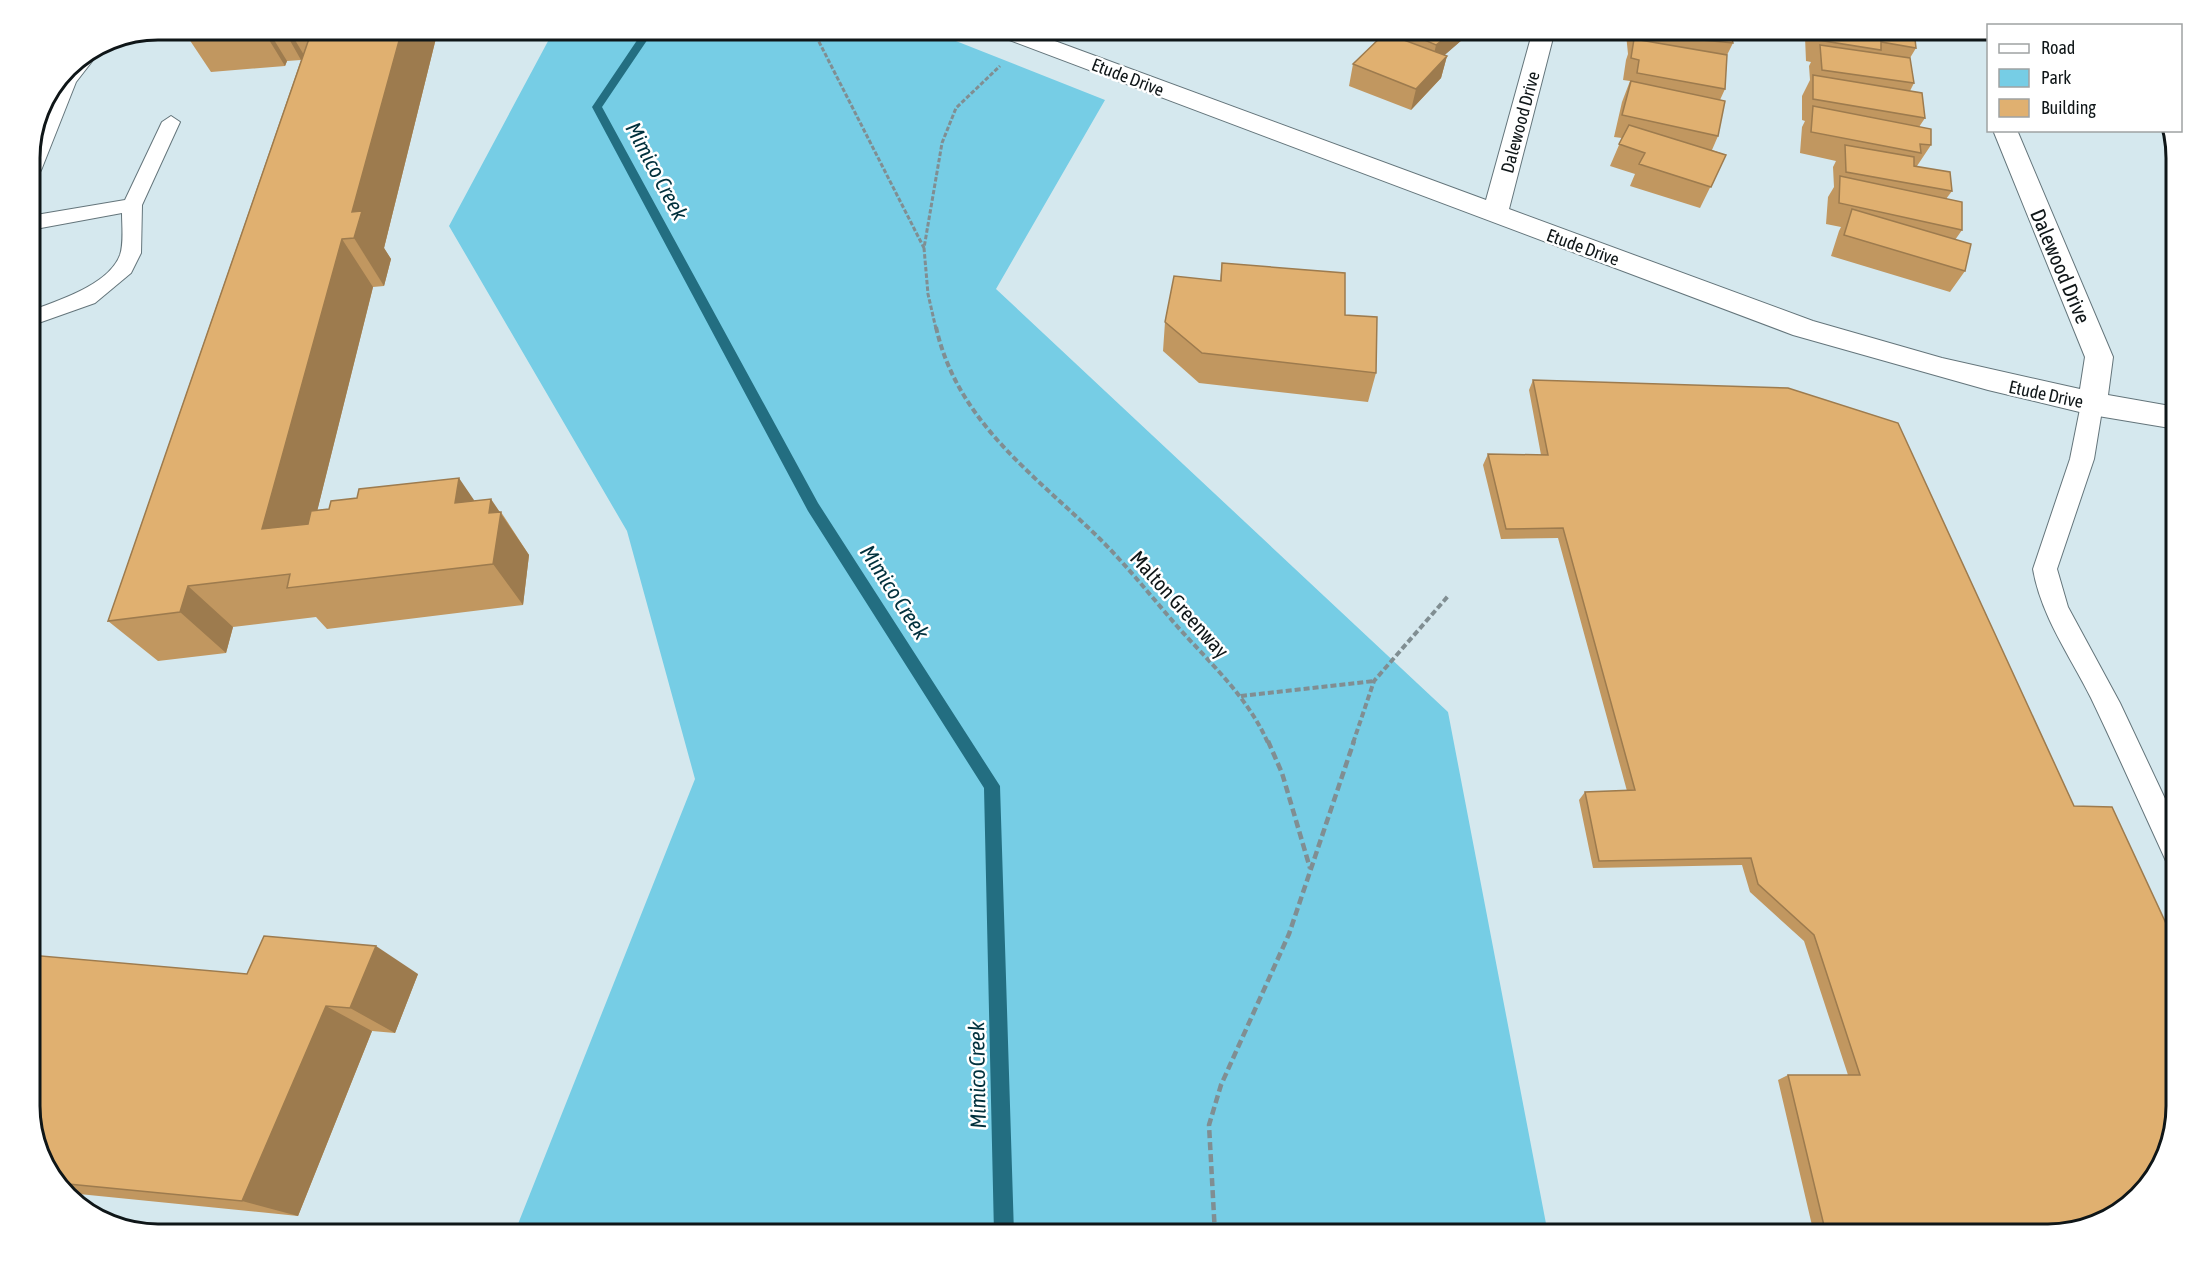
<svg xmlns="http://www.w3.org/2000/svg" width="2206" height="1264" viewBox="0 0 2206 1264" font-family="'Asap Condensed',sans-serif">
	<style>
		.green { fill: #76cde5 }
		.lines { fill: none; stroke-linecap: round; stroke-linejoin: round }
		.stream { fill: #236e81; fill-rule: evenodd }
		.lane-casing { stroke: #64757b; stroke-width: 2 }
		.street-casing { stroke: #64757b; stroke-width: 2 }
		.secondary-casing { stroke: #64757b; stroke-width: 2 }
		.path-far2 { stroke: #808e92; stroke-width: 3; stroke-dasharray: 4.5 2; stroke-linecap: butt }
		.path-far1 { stroke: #808e92; stroke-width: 4; stroke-dasharray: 6 3; stroke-linecap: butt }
		.path { stroke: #808e92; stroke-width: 4.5; stroke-dasharray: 8 4; stroke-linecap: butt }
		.lane { fill: #fff; fill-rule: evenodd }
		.street { fill: #fff; fill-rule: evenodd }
		.secondary { fill: #fff; fill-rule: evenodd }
		.wall { fill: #c19760 }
		.shaded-wall { fill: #9d7b4e }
		.building { fill: #e0b070; stroke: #9d7b4e; stroke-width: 1.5 }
		.labels { text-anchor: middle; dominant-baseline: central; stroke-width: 5; stroke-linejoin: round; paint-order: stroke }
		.far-street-label { font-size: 18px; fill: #0f1618; stroke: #fff }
		.street-label { font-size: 21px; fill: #0f1618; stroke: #fff }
		.water-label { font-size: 22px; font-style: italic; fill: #00303c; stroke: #fff }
		.rim { fill: none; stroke: #0f1618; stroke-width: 3 }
	</style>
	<rect width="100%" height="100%" fill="#d5e8ee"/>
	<path class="green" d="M554,30H928L1105,100L996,289L1448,712L1548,1234H514L695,779L627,531L449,226Z"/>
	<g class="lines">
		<path class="stream" d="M644,30H654L602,107L818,503L1000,786L1014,1234H994L984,788L808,511L592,107Z"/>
		<defs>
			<path id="lane" d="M171,116L180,122L142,205L141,253L131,273L95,303L30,326V311C57,301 109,285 120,255C124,243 122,226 122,213L30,230V216L125,200L162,122Z
				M2092,396L2100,398L2103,404L2094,459L2057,569L2068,607L2120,703L2176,822V865L2166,861C2141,807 2117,752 2091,698C2070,656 2041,616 2033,569L2070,459L2081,404L2084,398Z"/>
			<path id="street" d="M993,30H1025L1486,200L1533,30H1555L1509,209L1813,321L1942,358L2080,389L2085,357L1993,130H2017L2113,357L2108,395L2176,407V429L2092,415L1988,390L1793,335L996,35Z"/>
			<path id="secondary" d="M94,50L97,55L76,82L42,168L39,174L30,176C30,137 40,97 67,69C74,61 86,56 94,50Z"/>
		</defs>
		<use href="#lane" class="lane-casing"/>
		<use href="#street" class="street-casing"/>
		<use href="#secondary" class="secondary-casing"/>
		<path class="path-far2" d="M813,30L924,248
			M936,329L928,294L924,248L942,143L956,108L1000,66"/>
		<path class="path-far1" d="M936,327C957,422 1035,475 1100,539C1127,566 1151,596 1176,625C1209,662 1248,697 1268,743
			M1241,696L1374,681
			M1353,743L1374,681L1449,595"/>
		<path class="path" d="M1268,741L1282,773L1310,868
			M1215,1234L1209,1125L1221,1085L1289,934L1354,741"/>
		<use href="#lane" class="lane"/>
		<use href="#street" class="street"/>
		<use href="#secondary" class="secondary"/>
	</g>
	<path class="wall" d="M183,30H438L384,248L391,259L384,286L373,287L317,511L475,501L501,512L529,555L523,605L327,629L316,617L233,627L226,653L158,661L108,621L301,60L287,61L285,66L211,72Z
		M1391,30H1471L1470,33L1444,55L1447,56L1441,78L1411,110L1349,86L1353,64L1390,35Z
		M1628,30H1730L1733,43L1727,55L1725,89L1720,100L1718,136L1712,150L1726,155L1700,208L1630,186L1635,174L1610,166L1622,138L1614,137L1622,102L1630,81L1623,80L1626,60L1628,54L1626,34Z
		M1798,30H1916L1914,33L1916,48L1910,58L1914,83L1910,91L1925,118L1919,127L1931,145L1917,166H1914L1952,191L1946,199L1962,230L1955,240L1965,271L1950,292L1831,256L1839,231L1841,227L1826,224L1828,197L1834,187L1833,167L1836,161L1800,153L1802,127L1805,121L1802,120V96L1810,80L1809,66L1811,62L1806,61L1805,37L1806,35L1798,34Z
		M1222,263L1345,315L1376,373L1368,402L1199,383L1163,351L1165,322L1220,281Z
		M1533,380L2048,1234H1814L1778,1080L1788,1075H1848L1804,941L1750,892L1742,865L1593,868L1579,800L1585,792L1627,791L1558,538L1501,539L1483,465L1488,454L1541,455L1529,390Z
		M247,974H418L395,1033L372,1031L298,1216L69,1193L52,1176Z"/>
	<path class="shaded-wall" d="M263,30H268L287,61L285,66Z
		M284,30H289L304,55L301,60Z
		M303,30H308L318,48L316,54Z
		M402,30H438L384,248L391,259L384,286L354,238L352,212Z
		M1455,30H1471L1470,33L1431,67L1436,45Z
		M1447,56L1441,78L1411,110L1416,89Z
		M342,239L373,287L302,572L262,529Z
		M459,478L489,522L455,503Z
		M491,499L529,555L523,605L493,564L489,513Z
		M188,586L233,627L226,653L180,612Z
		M376,946L418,974L395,1033L350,1008Z
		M326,1006L372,1031L298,1216L242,1201Z"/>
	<path class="building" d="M312,30H402L352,212L362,211L354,238L342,239L262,529L308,524L311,511L329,509L331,501L357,498L359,489L459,478L455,503L491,499L489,513L501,512L493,564L287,588L290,574L188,586L180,612L108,621Z
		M1401,30H1455L1436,45Z
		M1636,30H1730L1733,43L1637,34Z
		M1817,30H1914L1916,48L1881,42V50L1818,40Z
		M1385,33L1447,56L1416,89L1353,64Z
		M1634,39L1727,55L1725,89L1637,73L1639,60L1631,58Z
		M1820,45L1910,58L1914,83L1822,70Z
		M1813,75L1922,93L1925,118L1813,99Z
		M1631,81L1725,101L1718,136L1622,115Z
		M1813,106L1931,129V145L1920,144L1921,153L1811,132Z
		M1629,125L1726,155L1711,187L1639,164L1645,153L1619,144Z
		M1845,145L1914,157V166L1950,172L1952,191L1846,172Z
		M1840,176L1962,202V230L1839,203Z
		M1852,209L1971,244L1965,271L1844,235Z
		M1222,263L1345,273V315L1377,317L1376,373L1202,353L1165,322L1174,276L1221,281Z
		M1533,380L1788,388L1898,423L2074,806L2112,807L2176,945V1106L2159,1169L2112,1217L2048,1234H1826L1788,1075H1860L1814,935L1758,884L1751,858L1599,861L1585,792L1635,790L1563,528L1506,529L1488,454L1548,455Z
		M264,936L376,946L350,1008L326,1006L242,1201L58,1183L52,1176L30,1113V955L247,974Z"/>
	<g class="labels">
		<g class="far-street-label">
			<text transform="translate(1128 77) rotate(21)">Etude Drive</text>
			<text transform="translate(1520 122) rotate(-75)">Dalewood Drive</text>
			<text transform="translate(1583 247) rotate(20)">Etude Drive</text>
			<text transform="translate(2046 394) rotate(12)">Etude Drive</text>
		</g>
		<g class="street-label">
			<text transform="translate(2061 266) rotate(67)">Dalewood Drive</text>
			<text transform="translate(1180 604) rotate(48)">Malton Greenway</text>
		</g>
		<g class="water-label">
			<text transform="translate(657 171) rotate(62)">Mimico Creek</text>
			<text transform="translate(895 592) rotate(57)">Mimico Creek</text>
			<text transform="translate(977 1075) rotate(-91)">Mimico Creek</text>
		</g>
	</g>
	<path d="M0 0H2206V1264H0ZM158 40H2048A118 118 0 0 1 2166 158V1106A118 118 0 0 1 2048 1224H158A118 118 0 0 1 40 1106V158A118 118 0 0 1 158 40Z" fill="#fff" fill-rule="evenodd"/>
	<path class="rim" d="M158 40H2048A118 118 0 0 1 2166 158V1106A118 118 0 0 1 2048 1224H158A118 118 0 0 1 40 1106V158A118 118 0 0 1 158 40Z"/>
	<rect x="1987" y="24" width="195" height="108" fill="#ffffff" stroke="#9fa2a3" stroke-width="1.5"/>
	<rect x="1999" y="44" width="30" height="9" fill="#ffffff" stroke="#9fa2a3" stroke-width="1.5"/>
	<text x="2041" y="54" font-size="18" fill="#0f1618">Road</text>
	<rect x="1999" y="69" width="30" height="18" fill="#76cde5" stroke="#9fa2a3" stroke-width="1.5"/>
	<text x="2041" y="84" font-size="18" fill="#0f1618">Park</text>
	<rect x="1999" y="99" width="30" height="18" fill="#e0b070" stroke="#9fa2a3" stroke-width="1.5"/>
	<text x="2041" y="114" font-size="18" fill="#0f1618">Building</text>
</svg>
